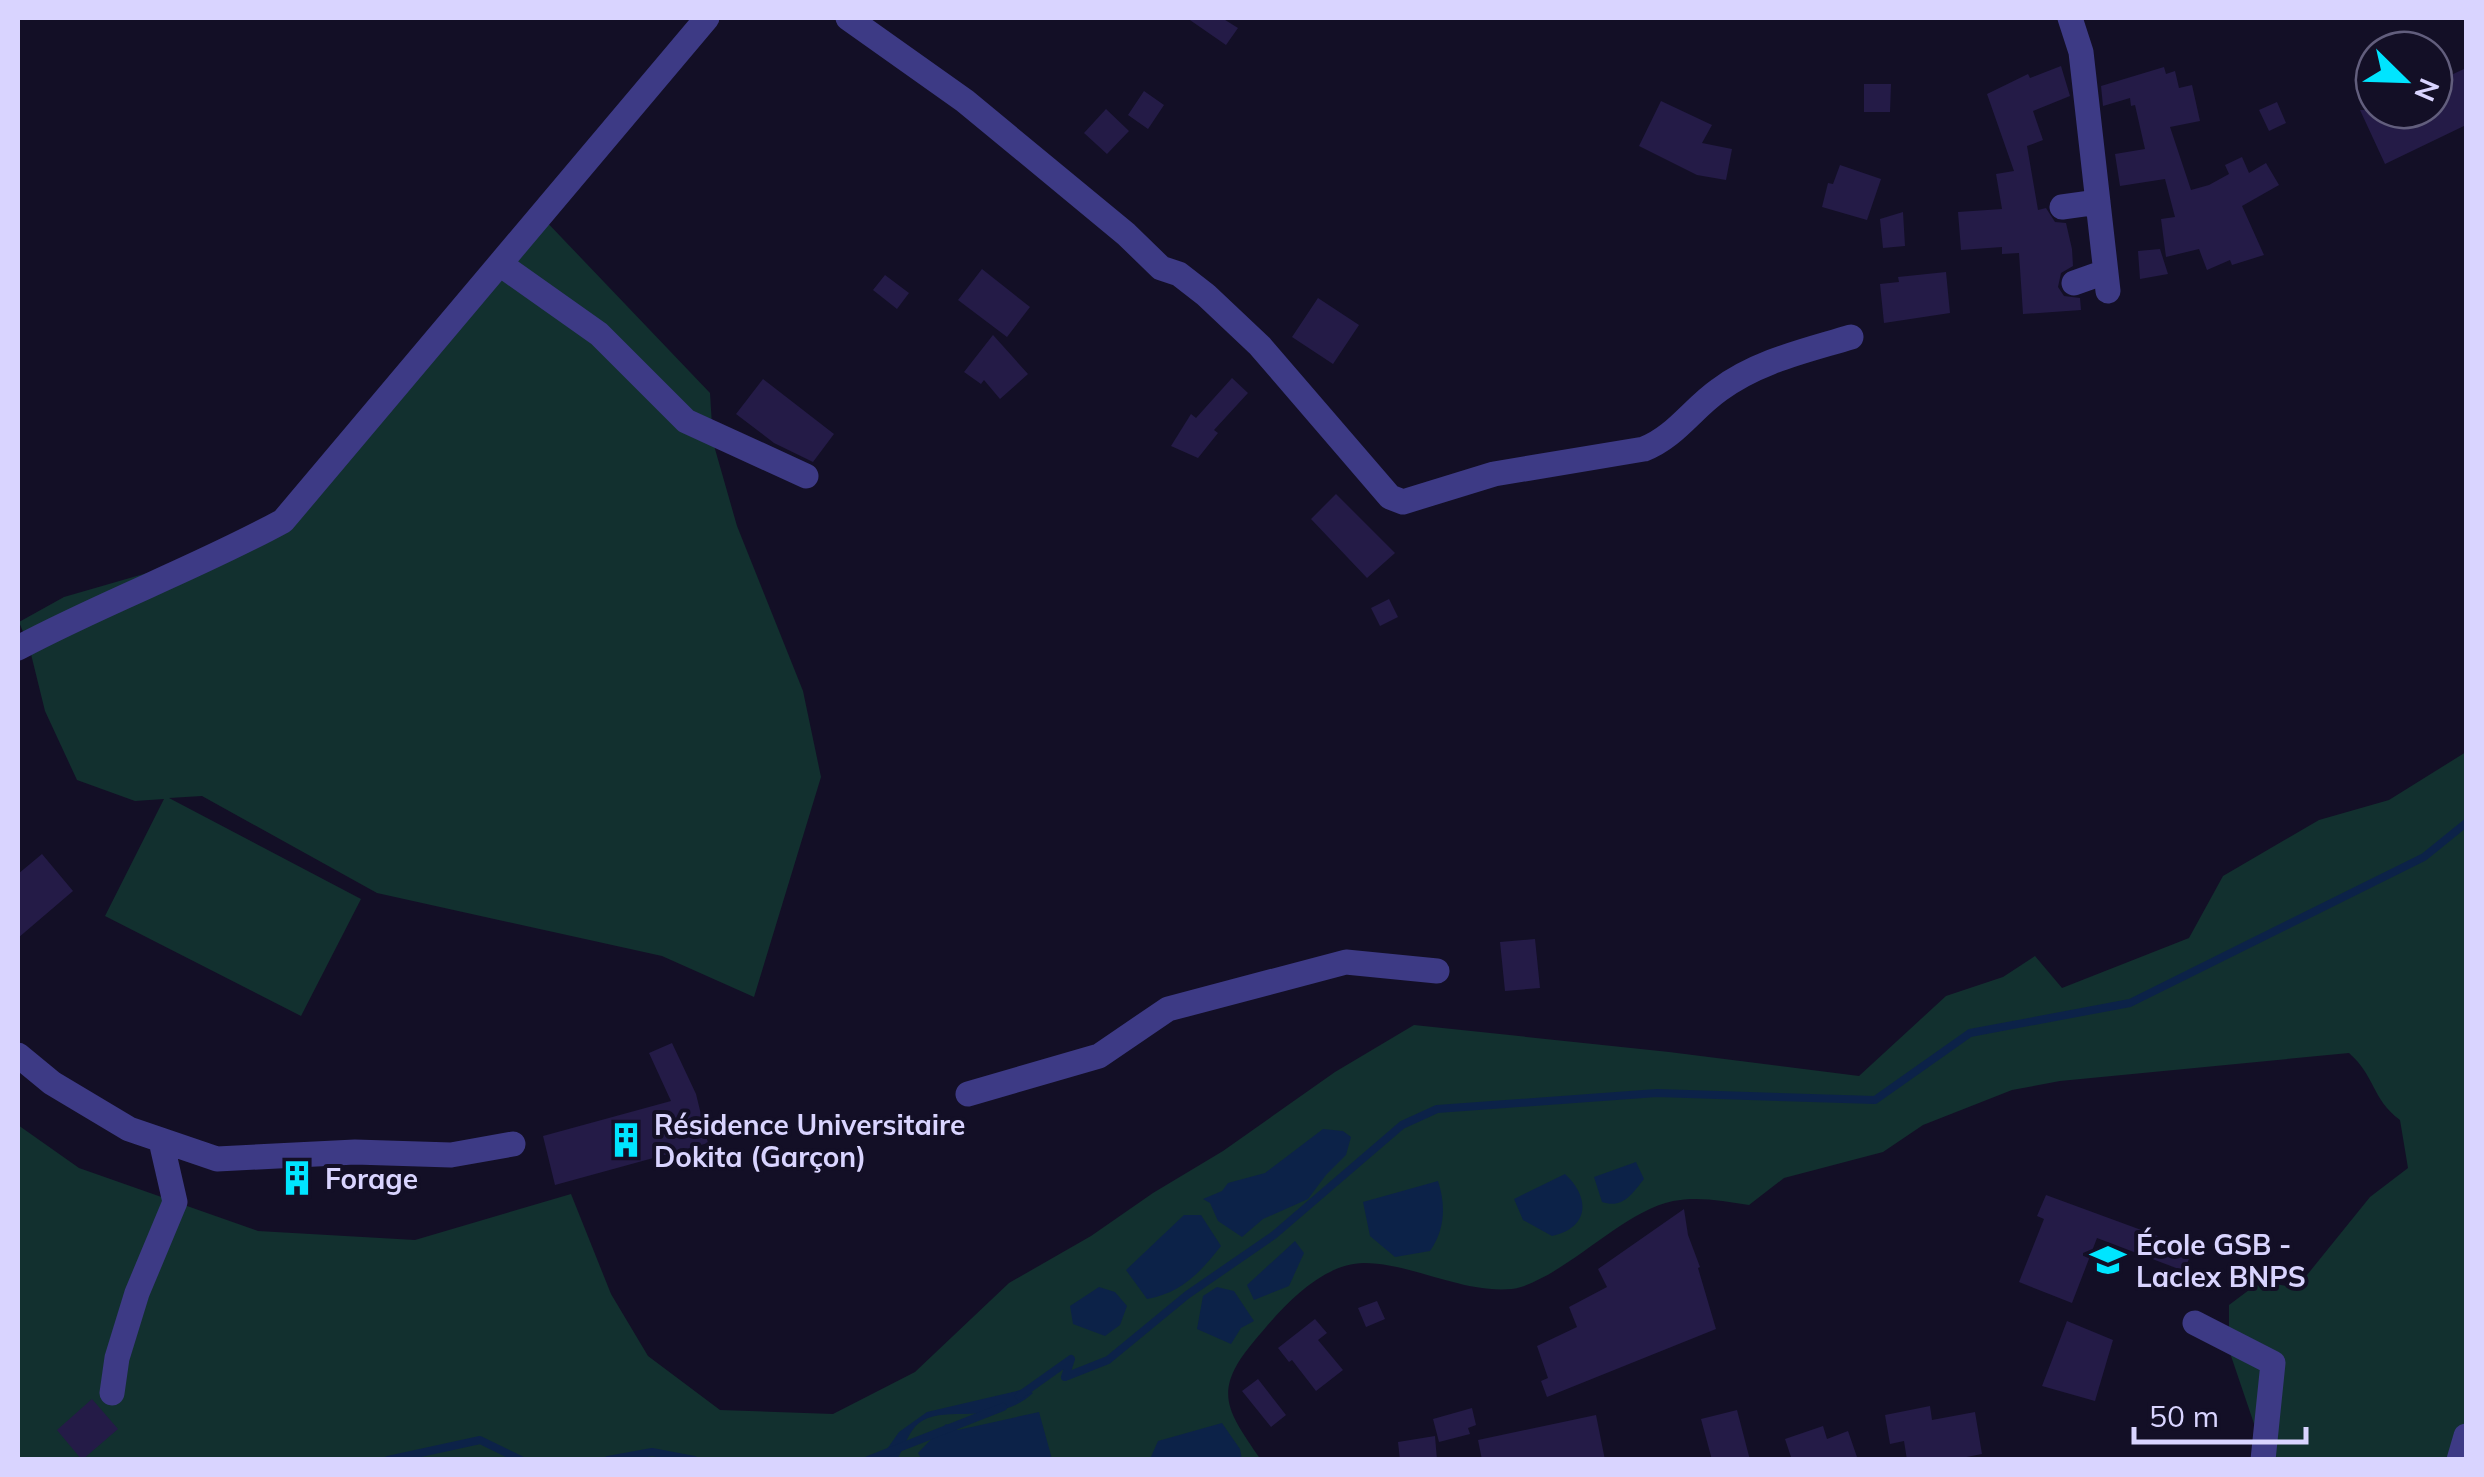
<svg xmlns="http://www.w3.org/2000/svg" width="2484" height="1477" viewBox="0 0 2484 1477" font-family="Mulish,sans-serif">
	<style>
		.green { fill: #12302f }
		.water { fill: #0c2248 }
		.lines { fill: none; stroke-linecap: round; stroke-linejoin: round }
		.stream { stroke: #0c2248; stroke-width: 8 }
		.building { fill: #241b47 }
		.minor { stroke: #3d3a85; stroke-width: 25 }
		.labels { text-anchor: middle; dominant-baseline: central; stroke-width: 8; stroke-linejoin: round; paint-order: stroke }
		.poi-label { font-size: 28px; font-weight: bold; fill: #d9d4ff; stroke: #130f26; text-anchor: start }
	</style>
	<rect width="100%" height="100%" fill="#130f26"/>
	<path class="green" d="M541,216L710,393L713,442L737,526L803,691L821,777L754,997L662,956L377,893L202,796L169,798L361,899L301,1016L105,916L164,799L135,801L77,780L45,711L29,646L19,622L64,597L213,554L280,522Z
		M2466,752V1436L2448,1459H2266L2229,1350V1305L2261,1281L2286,1286L2307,1275L2370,1197L2408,1168L2400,1120C2371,1098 2376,1077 2349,1053L2060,1081L2012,1090L1923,1125L1883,1152L1784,1178L1749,1205C1724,1201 1698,1196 1673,1201C1622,1212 1574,1269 1521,1287C1502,1293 1471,1287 1453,1282C1425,1275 1393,1263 1364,1263C1319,1264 1281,1309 1255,1340C1211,1392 1227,1410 1261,1460L18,1459V1125L79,1168L258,1231L415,1240L571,1194L611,1294L648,1356L720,1410L833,1414L915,1372L1009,1283L1091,1236L1153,1193L1223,1151L1335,1072L1414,1025L1669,1052L1859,1076L1946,996L2003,977L2035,956L2062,988L2189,938L2223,876L2319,820L2389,800Z"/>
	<path class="water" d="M1323,1129L1343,1131L1351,1137L1346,1155L1326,1175L1308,1199L1263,1219L1242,1237L1218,1221L1210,1203L1203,1199L1222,1191L1228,1183L1265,1173Z
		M1636,1162L1644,1179C1632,1194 1623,1209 1602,1202L1594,1177Z
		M1565,1174C1591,1198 1589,1228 1552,1236L1523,1220L1514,1199Z
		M1438,1181C1446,1205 1445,1230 1430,1251L1395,1257L1370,1236L1363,1202Z
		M1184,1215H1201L1221,1246C1200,1273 1181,1293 1147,1299L1126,1270Z
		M1295,1241L1304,1253L1289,1286L1254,1300L1247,1285Z
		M1099,1287L1115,1292L1127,1306L1120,1325L1105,1336L1073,1324L1070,1306Z
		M1217,1287L1234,1291L1254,1321L1241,1328L1231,1344L1197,1329L1203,1296Z
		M1025,1389L1033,1393C995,1428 944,1403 919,1423C909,1431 904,1447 898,1458L880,1459L899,1432L927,1412Z
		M1039,1412L1052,1459L922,1460L918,1453L946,1424L958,1430Z
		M1222,1423L1240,1449L1242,1459H1150L1158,1441Z"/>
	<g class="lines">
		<path class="stream" d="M1019,1396L1071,1359L1065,1377L1108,1360L1187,1295L1274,1235L1402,1125L1437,1109L1657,1093L1875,1100L1970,1033L2130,1003L2424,857L2466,823
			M388,1460L480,1440L521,1460
			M608,1460L652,1452L694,1460
			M868,1460L1003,1407"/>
	</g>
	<path class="building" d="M1187,18H1222L1238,28L1226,45Z
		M2061,66L2070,96L2033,111L2043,140L2027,146L2038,210L2046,208L2055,222L2066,223L2072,249L2073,266L2061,273L2058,287L2064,296L2080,298L2081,310L2023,314L2019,253L2002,254V247L1961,250L1958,212L2002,209L1996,174L2014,171L1987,94L2028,74L2030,78Z
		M2164,67L2166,74L2175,71L2179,88L2192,85L2200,121L2170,127L2191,190L2209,185L2229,174L2225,165L2242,157L2249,173L2266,163L2279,185L2242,206L2264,255L2232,265L2230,260L2207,270L2199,249L2166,257L2161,219L2175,217L2165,179L2120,186L2115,154L2145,149L2135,105L2131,106L2130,98L2103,106L2101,86Z
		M2466,68V125L2385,164L2360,110H2434V83Z
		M1864,84H1891L1890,112H1864Z
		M1144,91L1164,105L1148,129L1128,115Z
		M1661,101L1712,125L1702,143L1732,149L1726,180L1697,175L1639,146Z
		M2277,102L2286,123L2269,131L2259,110Z
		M1106,109L1129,131L1107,154L1084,133Z
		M1840,165L1881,179L1867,220L1822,207L1828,183L1833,184Z
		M1903,212L1905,246L1883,248L1880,219Z
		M2160,249L2168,274L2140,279L2138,251Z
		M982,269L1030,307L1007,337L958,300Z
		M1946,272L1950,313L1884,323L1880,284L1899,282L1898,277Z
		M885,275L909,293L897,309L873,290Z
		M1318,298L1359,325L1333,364L1292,337Z
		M993,335L1028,374L1000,399L984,380L981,384L964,372Z
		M1232,378L1248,393L1214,430L1218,433L1198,458L1171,446L1191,414L1196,418Z
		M763,379L834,434L813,462L774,443L736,414Z
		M1336,494L1395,553L1367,578L1311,519Z
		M1389,599L1398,617L1380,626L1371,608Z
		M42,854L73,891L18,938V874Z
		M1535,939L1540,988L1505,991L1500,942Z
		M672,1043L696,1094L708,1143L555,1185L543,1136L671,1101L649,1053Z
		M2046,1195L2193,1249L2184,1271L2097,1238L2072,1303L2019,1282L2044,1219L2037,1216Z
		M1684,1209L1688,1235L1700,1267L1698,1268L1716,1329L1547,1397L1541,1381L1548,1378L1537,1346L1577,1327L1569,1307L1607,1287L1598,1269Z
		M1377,1301L1385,1319L1366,1327L1358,1308Z
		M1315,1319L1327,1333L1318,1340L1343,1370L1316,1391L1292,1360L1289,1362L1278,1348Z
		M2067,1321L2113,1340L2095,1401L2042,1386Z
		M1258,1379L1286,1415L1271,1427L1242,1391Z
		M92,1399L118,1429L82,1460L57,1430Z
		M1930,1406L1932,1420L1975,1412L1982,1454L1951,1460H1907L1904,1441L1890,1444L1885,1415Z
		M1472,1408L1476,1425L1468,1428L1470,1434L1439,1442L1433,1419Z
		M1737,1410L1750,1460H1712L1701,1419Z
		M1596,1415L1605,1460H1482L1478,1440Z
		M1823,1426L1827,1439L1848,1431L1858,1460H1792L1785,1439Z
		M1435,1436L1437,1460H1400L1398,1442Z"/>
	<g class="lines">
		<path class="minor" d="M848,18L965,101L1126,234L1161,268L1179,274L1206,295L1260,346L1390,497L1403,502L1494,474L1644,449C1675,437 1692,409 1719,390C1758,361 1805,351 1851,337
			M2070,18L2081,52L2108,291
			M2062,207L2098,202
			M500,264L599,334L686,421L806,476
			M2074,283L2105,272
			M18,648C104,602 197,568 283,521L707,18
			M18,1055L52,1083L129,1129L217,1159L355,1152L451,1155L513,1144
			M968,1094L1099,1056L1168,1009L1346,962L1437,971
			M2195,1323L2273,1363L2263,1460
			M112,1393L117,1358L137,1293L175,1202L161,1141
			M2459,1460L2466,1436"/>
	</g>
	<defs>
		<symbol id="building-bare" viewBox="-9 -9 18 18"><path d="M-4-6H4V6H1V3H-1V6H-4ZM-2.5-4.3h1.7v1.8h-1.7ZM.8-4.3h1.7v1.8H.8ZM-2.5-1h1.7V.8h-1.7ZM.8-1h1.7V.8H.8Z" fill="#00e5ff" stroke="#130f26" stroke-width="2.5" paint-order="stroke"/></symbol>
		<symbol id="school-bare" viewBox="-9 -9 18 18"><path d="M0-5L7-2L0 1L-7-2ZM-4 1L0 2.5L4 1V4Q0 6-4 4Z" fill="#00e5ff" stroke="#130f26" stroke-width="2.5" paint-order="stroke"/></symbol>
	</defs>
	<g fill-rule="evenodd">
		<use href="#building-bare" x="601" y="1115" width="50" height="50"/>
		<use href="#building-bare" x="272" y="1153" width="50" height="50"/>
		<use href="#school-bare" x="2083" y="1235" width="50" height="50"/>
	</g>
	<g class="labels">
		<g class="poi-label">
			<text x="654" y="1124">Résidence Universitaire<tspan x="654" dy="32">Dokita (Garçon)</tspan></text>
			<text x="325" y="1178">Forage</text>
			<text x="2136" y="1244">École GSB -<tspan x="2136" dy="32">Laclex BNPS</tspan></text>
		</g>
	</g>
	<rect width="2484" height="1477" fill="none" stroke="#d9d4ff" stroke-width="40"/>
	<g transform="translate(2404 80) rotate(113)"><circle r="48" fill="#130f26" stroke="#625e7d" stroke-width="2.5"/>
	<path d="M0-8L18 38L0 25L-18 38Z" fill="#00e5ff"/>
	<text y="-15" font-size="28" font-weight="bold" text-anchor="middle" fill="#d9d4ff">N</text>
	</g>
	<path d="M2134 1427v15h172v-15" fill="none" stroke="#d9d4ff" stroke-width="5"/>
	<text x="2149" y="1427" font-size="30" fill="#d9d4ff" stroke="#130f26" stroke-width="8" paint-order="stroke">50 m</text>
</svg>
